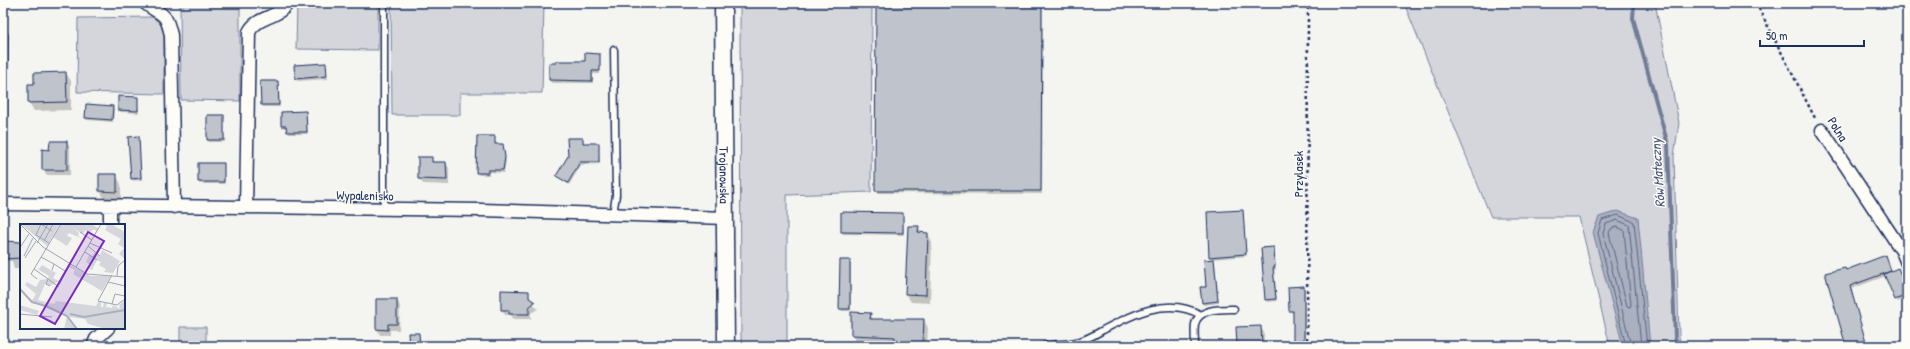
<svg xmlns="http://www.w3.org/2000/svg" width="1910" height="349" viewBox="0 0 1910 349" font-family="'Patrick Hand',sans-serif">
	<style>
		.green { fill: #d4d6db; stroke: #78829c }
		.water { fill: #aab0bf; stroke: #717c98 }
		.shadow { fill: #0003 }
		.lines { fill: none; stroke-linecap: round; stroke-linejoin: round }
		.shore { stroke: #546385; stroke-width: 1 }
		.stream { stroke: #717c98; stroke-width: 4 }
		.building { fill: #bfc3cc; stroke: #1b2f5e }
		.lane-casing { stroke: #1b2f5e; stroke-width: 9 }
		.street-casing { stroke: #1b2f5e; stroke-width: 15 }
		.secondary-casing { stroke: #1b2f5e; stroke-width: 19 }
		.path { stroke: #1b2f5e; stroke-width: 2.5; stroke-dasharray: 3 3; stroke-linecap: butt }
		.lane { stroke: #fdfcf7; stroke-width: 6 }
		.street { stroke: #fdfcf7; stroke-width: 12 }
		.secondary { stroke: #fdfcf7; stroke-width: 16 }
		.labels { text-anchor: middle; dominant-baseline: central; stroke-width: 3; stroke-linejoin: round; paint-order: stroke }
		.street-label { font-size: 13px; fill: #1b2f5e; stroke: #fdfcf7 }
		.water-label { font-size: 14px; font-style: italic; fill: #46567b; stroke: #fdfcf7 }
		.inset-river { fill: none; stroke: #aab0bf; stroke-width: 2 }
		.inset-road { fill: none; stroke: #9da5b6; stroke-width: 1 }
		.view { fill: #7b2cbf; fill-opacity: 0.15; stroke: #7b2cbf; stroke-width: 2 }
		.inset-edge { fill: none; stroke: #1b2f5e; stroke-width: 2 }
	</style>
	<rect width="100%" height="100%" fill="#f4f4f1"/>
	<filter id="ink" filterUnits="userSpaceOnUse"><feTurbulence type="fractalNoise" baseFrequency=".025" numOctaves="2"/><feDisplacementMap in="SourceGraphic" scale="8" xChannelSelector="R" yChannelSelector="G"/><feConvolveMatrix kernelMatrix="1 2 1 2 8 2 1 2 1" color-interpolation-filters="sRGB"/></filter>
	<g filter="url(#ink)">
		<path class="green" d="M180,3H240V101L181,100Z
			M297,3H378V50L296,49Z
			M391,3H544L542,93H460V115H392Z
			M740,3H872L871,192L787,195V346L741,344Z
			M1404,3H1655L1679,123L1674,156L1679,337L1682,346H1610L1579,217H1491Z
			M153,17L164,28V94L77,92L78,18Z
			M180,327H206V346H180Z"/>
		<path class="water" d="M1618,211L1638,218L1650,346H1623L1593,232L1599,217Z"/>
		<path class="shadow" d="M877,3H1043L1042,194L878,193L876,190Z
			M599,55L600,74H593V83H551L550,80V64L586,62Z
			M325,64L328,79L298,81L296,78Z
			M66,73L71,81V110L34,111L29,103L36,85Z
			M278,82L280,107H263L262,104Z
			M137,98L139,113L121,112L119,110Z
			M112,107L114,109L113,122L87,120L86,118Z
			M306,112L308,134H289L288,128H284L282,126Z
			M223,116L225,142H209L208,140Z
			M138,137L142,180L134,181L132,178Z
			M494,137L496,145H503L504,148L506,161L504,173L489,172V175H479L477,172Z
			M583,139L584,144H598L600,164L581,165L569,185L557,176Z
			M67,142L70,148V175H46L43,169L50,151Z
			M431,158L434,163H446L449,168V185L423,184L419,178Z
			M223,164L225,184H200L199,182Z
			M100,175H116L121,184V200H105L100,191Z
			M1242,211L1247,256L1213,259L1215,263L1219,303L1204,305L1202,302L1207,288L1212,260L1210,257L1208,213Z
			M903,214L904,235L843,234L842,232Z
			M918,227L922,234H928L932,242L930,303L911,302L906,294Z
			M21,243V269H14L12,261H7L5,258Z
			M1273,248L1276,270H1274L1277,301L1268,302L1266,300Z
			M1887,259L1892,272L1907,292V298L1898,302L1886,276L1851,289L1867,346H1847L1846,271Z
			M850,261L851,264V311H842L840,308Z
			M1304,287L1305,289V342L1295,343L1294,340V313H1292L1290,310Z
			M528,292L531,301L538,309L531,313V319H513L511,315H505L502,309Z
			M397,300L400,306L399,330H390V335H380L377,329Z
			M870,314L873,320H924L928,328L927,346H899L897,344L856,342L852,334Z
			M1260,327L1264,332V346H1238Z
			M365,342H375L376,346H365Z"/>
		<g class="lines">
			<path class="shore" d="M1617,227L1624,230L1631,305L1630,307L1627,306L1609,233L1611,229Z
				M1626,346L1598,233L1602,220L1618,215L1634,222L1647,346
				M1631,346L1603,233L1606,224L1617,220L1629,225L1641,346"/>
			<path class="stream" d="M1634,3L1633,18L1668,145L1675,337L1678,346"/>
		</g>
		<path class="building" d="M876,3H1042L1041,191H875Z
			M585,53L600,54V71H592V81L549,80V63H556V61H585Z
			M326,63L327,76L295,79L294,65Z
			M66,72L67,102L28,103V84H34V73Z
			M260,81H278L279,105H261Z
			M118,96L138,97V111L118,110Z
			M86,104L113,106L112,120L85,118Z
			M306,111L307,132H287L286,126H281V112Z
			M207,115H224V140H207Z
			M139,136L141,178L131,179L128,137Z
			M477,136H495V144H503L505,157L503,170H488V173H476Z
			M567,138H583V143H599V162H580L568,183L556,176L568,156Z
			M50,141H67V170H42V149L49,150Z
			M418,157H432V162H446L447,180L418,179Z
			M198,163H224V182H198Z
			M99,174H117V192L99,191Z
			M1243,210L1246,254L1209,257L1207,212Z
			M841,212L903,213V233L841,232Z
			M908,226H919L918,232L928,233L926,295L905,294Z
			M4,241L21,242V258L4,259Z
			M1274,247L1275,267L1273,268L1276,299L1265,300L1261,248Z
			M1886,255L1891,271L1898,268L1907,290V295L1895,300L1884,274L1891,271L1850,286L1867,346H1846L1825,273L1845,268L1846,270Z
			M1214,259L1218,301L1202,303L1200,287H1206L1204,260Z
			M840,260H850V309H839Z
			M1304,286V340L1293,341V311H1289L1288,287Z
			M501,290L529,291V298L535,302L529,307V314H509V310H501Z
			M376,299H397V324H388V330L376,329Z
			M851,312L871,313L870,319H924L923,343L895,341V337L851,335Z
			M1261,326L1262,346H1237L1236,327Z
			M408,333H419L420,346H409Z"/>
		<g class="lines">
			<defs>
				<path id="lane" d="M3,175L4,35
					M384,209V3
					M613,214L616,195L614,50
					M1044,346C1056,344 1069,344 1080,341C1088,339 1096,334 1103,330C1133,314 1168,296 1201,315
					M1195,346C1195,339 1194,331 1195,324C1199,308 1221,309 1234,309"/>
				<path id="street" d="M145,3C162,17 165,9 171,35L174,207
					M1822,130L1902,251L1907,263
					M3,204L481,210L726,218
					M246,207L249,32C257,16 277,19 288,3
					M110,225V206
					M93,346L96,339L108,328"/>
				<g id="secondary">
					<path id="s1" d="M723,3L726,346"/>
				</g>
			</defs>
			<use href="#lane" class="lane-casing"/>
			<use href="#street" class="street-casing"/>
			<use href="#secondary" class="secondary-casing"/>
			<path class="path" d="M1756,3L1816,120
				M1307,346L1308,3"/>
			<use href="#lane" class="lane"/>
			<use href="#street" class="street"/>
			<use href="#secondary" class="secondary"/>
		</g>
	</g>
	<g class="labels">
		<g class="street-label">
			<text transform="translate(1838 129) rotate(58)">Polna</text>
			<text stroke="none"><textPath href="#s1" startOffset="172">Trojanowska</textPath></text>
			<text transform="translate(1298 174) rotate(-90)">Przylasek</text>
			<text transform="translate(365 195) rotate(1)">Wypalenisko</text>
		</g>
		<g class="water-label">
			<text transform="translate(1657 173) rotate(-94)">Rów Mateczny</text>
		</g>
	</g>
	<g transform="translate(20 224)">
		<rect width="105" height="105" fill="#f4f4f1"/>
		<path d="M1,0H40L27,22ZM41,0H71L78,4L77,7L73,5L70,9L65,6L63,10L53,4L59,9L58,12L65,16L49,9L47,12L52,14L47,22L33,13ZM83,0H91L105,8V35L99,30L104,24L98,20L101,15L85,6L87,2ZM82,26L100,37L93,49L84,48L86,45L79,41L81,38L77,36L72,46L68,44L70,41L66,38L69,31L72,32L74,29L80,32ZM22,41L36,49L33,54L39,57L30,62L25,60L18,76L34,80L36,77L76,82L78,78H81V83H83L84,79H87L86,83L92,84L93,81L100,85L99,81L105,76V105H86L68,100L65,95L49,93L57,105H44L47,92L11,78L16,70L5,61L7,58L16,63L20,56L28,55L29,52L16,44L19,45ZM50,41L70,52H91L82,67L53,50L55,46L48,43ZM0,81L19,87L17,91L0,86Z" fill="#d4d6db"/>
		<path class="inset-river" d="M0,65L12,78L26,82L47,92M50,90L64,93L105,86M47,92L57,105"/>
		<path class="inset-road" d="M0,0L23,23L67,50L105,53M21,0L16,11L29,19M21,0L32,7M60,8L72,16M24,17L33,0M17,19L28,0M70,19L92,29M1,22L9,10M68,22L80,32M65,28L77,36M4,32L13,14M21,33L34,40L32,46M5,34L16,17M34,40L45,47M56,43L81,0M14,45L28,55L26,60L30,62M92,51L78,77L97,81L105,75M97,52L98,42L105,36M17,55L11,50L41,0M28,55L39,63M88,58L105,62M39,61L50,40M92,80L95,70L105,72M0,90L32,93"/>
		<path class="view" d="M68,8L84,17L35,100L20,92Z"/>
		<rect width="105" height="105" class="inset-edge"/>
	</g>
	<rect width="1910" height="349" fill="none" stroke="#fdfcf7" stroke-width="16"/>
	<rect x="8" y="8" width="1894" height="333" fill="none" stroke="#1b2f5e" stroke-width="1.5" filter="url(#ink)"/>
	<path d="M1760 40v6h104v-6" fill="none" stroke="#1b2f5e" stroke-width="2"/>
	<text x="1766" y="40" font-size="12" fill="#1b2f5e" stroke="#fdfcf7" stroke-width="3" paint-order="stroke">50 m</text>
</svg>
